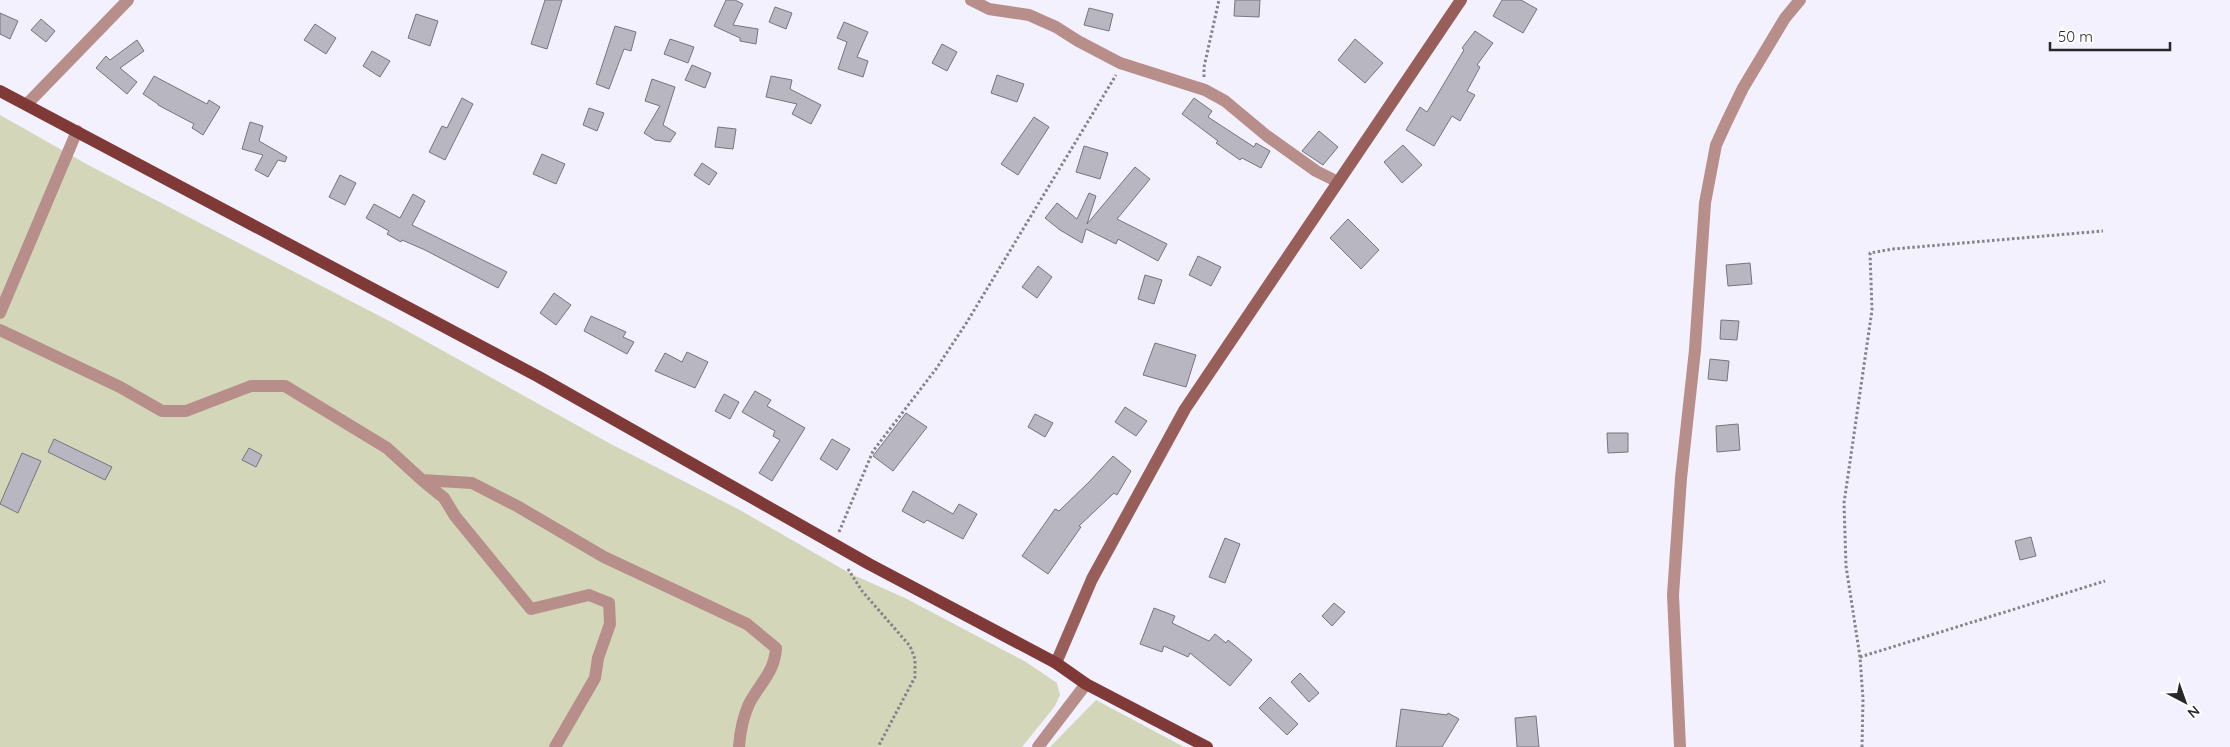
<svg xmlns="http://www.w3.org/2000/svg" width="2230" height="747" viewBox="0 0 2230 747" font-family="Quicksand,sans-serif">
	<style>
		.green { fill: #d3d6b8 }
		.building { fill: #b7b6c1; stroke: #76757f }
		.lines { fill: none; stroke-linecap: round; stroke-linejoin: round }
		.path { stroke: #83838a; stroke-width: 3; stroke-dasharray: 2.5 2.5; stroke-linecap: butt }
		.street { stroke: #b88e8b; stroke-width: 12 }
		.secondary { stroke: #985e5a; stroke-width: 12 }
		.primary { stroke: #7f3a38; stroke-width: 12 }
	</style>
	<rect width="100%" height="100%" fill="#f2f1fd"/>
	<path class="green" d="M0,115L90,166L393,323L609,443L738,509L851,574L905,598L1026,662L1057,683L1060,695L1055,706L1022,747H0Z
		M1096,700L1184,747H1050Z"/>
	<path class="building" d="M545,0H562L547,49L531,44Z
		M726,0H735L743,4L733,25L758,29L756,44L740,41V38L714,26Z
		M1235,0H1260L1259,17L1234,16Z
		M1502,0H1521L1537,9L1523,33L1493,16Z
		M775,7L792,13L786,29L769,22Z
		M1089,8L1113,14L1109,31L1084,25Z
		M0,13L18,21L10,39L0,34Z
		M416,14L438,21L430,46L408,38Z
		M41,19L55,31L46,42L31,30Z
		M844,22L868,32L857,57L868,61L863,77L838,69L847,42L837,38Z
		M315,24L336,38L326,54L304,40Z
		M615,26L636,32L631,51L624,49L609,89L596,84Z
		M1475,31L1493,43L1477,65L1480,67L1467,91L1475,95L1460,121L1452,116L1434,146L1406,130L1420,107L1427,112L1464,50L1462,48Z
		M670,39L694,47L688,63L664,54Z
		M1355,39L1383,63L1365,83L1338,60Z
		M137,40L144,51L120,68L137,82L127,94L96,68L106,56L110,60Z
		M942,44L957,52L947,71L932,63Z
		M372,51L390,61L380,77L363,66Z
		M692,65L711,73L705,88L685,80Z
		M997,75L1024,84L1017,102L991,93Z
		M154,76L207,104L209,100L220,107L203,135L192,128L194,124L158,105V104L143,94Z
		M771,76L792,80L790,89L821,105L811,124L792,114L797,104L766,97Z
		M652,79L675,87L663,125L676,133L670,142L655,140L644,133L660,106L645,101Z
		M462,98L473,104L445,160L429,152L442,126L447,128Z
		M1194,98L1212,111L1208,117L1254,147L1256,143L1270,151L1261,168L1242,158L1240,160L1216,143L1218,141L1182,114Z
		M589,108L604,113L597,131L583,125Z
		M1034,117L1049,127L1018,175L1001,164Z
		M250,122L263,126L259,141L287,157L285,162L278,160L268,177L255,170L263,155L242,149Z
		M718,127L736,129L733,149L715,147Z
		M1319,131L1338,147L1323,165L1302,151Z
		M1403,145L1422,165L1402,183L1384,162Z
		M1084,146L1108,153L1100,179L1076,172Z
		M542,154L565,164L556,184L533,174Z
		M702,163L717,173L709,185L694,175Z
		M1135,167L1150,179L1117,219L1167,244L1158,261L1118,239L1116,244L1086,229L1082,243L1060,230L1045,218L1057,203L1077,219L1089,193L1096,196L1087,224Z
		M340,175L356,183L345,205L329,197Z
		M413,194L425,201L412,225L507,272L498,288L425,250L402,240L401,242L387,234L389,231L366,218L374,204L400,218Z
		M1348,219L1379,250L1361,269L1330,238Z
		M1198,256L1221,267L1211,286L1189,275Z
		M1750,263L1752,284L1728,286L1726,265Z
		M1038,266L1052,277L1037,298L1022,287Z
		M1145,275L1162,280L1154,304L1138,299Z
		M554,293L571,305L556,325L540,313Z
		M591,316L626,332L623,337L634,342L627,354L584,331Z
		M1721,320L1739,321L1737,340L1720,339Z
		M1155,343L1196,355L1186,387L1143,375Z
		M687,352L708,362L695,388L655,371L665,353L682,362Z
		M1710,359L1729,361L1727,381L1708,379Z
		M755,391L771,400L767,406L805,428L772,481L759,473L780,440L773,436L775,431L742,412Z
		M724,394L739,402L730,419L715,411Z
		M1125,407L1147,421L1136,436L1115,422Z
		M906,413L927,427L893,471L873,456Z
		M1035,414L1053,423L1045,437L1028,427Z
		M1738,424L1740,450L1717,452L1716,426Z
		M1607,433H1628V452L1608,453Z
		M54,439L112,467L105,480L48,452Z
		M832,439L850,449L837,470L820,459Z
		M249,448L262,455L256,467L242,460Z
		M22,453L41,461L18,513L0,504Z
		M1113,456L1131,471L1117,495L1114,493L1079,526L1081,527L1048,574L1022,556L1055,509L1059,511L1089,482Z
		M913,491L953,514L959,504L977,514L963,539L927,520L924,523L902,511Z
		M2031,537L2036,556L2020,560L2015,541Z
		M1225,538L1240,544L1225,583L1209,577Z
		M1334,603L1345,612L1332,626L1322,616Z
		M1154,608L1175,616L1172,623L1209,641L1215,634L1226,643L1228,640L1252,660L1230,686L1190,653L1188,657L1164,646L1162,652L1140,644Z
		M1300,673L1319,693L1309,702L1291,682Z
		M1270,697L1298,724L1287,735L1259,708Z
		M1401,709L1447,715L1448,713L1459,719L1442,747H1396Z
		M1536,716L1539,747H1517L1515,718Z"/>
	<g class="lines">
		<path class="path" d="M1204,77V67L1219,0
			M839,532L873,451L936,369L967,322L1116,75
			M848,569L862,591L910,646L915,659V677L878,747
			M1860,657L2105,581
			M1862,747L1863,699L1860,657L1846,566L1844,503L1872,310L1870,253L1893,249L2103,231"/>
		<path class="street" d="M971,0L989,9L1029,15L1056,27L1078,41L1120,63L1205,90L1225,101L1267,136L1316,171L1338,182
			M27,104L128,0
			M0,313L77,131
			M0,330L120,387L162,411H186L251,386H285L387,448L422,480L472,483L517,506L604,557L747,624L776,648C775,672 759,684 749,704C743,717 740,733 739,747
			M422,480L444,498L455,516L531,609L589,595L609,603L610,624L598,658L595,678L555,747
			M1038,747L1086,684
			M1680,747L1673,595L1681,478L1695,350L1705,203L1716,145L1727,121L1743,88L1785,18L1800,0"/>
		<path class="secondary" d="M1056,663L1092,579L1185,409L1461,0"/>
		<path class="primary" d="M0,91L539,377L869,564L1056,663L1086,684L1207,747"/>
	</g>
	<g transform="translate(2185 702) rotate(139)" stroke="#ffffff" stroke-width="4" paint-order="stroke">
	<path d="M0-4L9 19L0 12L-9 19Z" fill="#28282c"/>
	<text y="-8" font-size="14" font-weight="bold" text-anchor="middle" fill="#28282c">N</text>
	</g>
	<path d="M2050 42v8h120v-8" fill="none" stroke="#28282c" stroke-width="2.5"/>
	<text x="2058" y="42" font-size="15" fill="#28282c" stroke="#ffffff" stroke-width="4" paint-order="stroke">50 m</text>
</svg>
